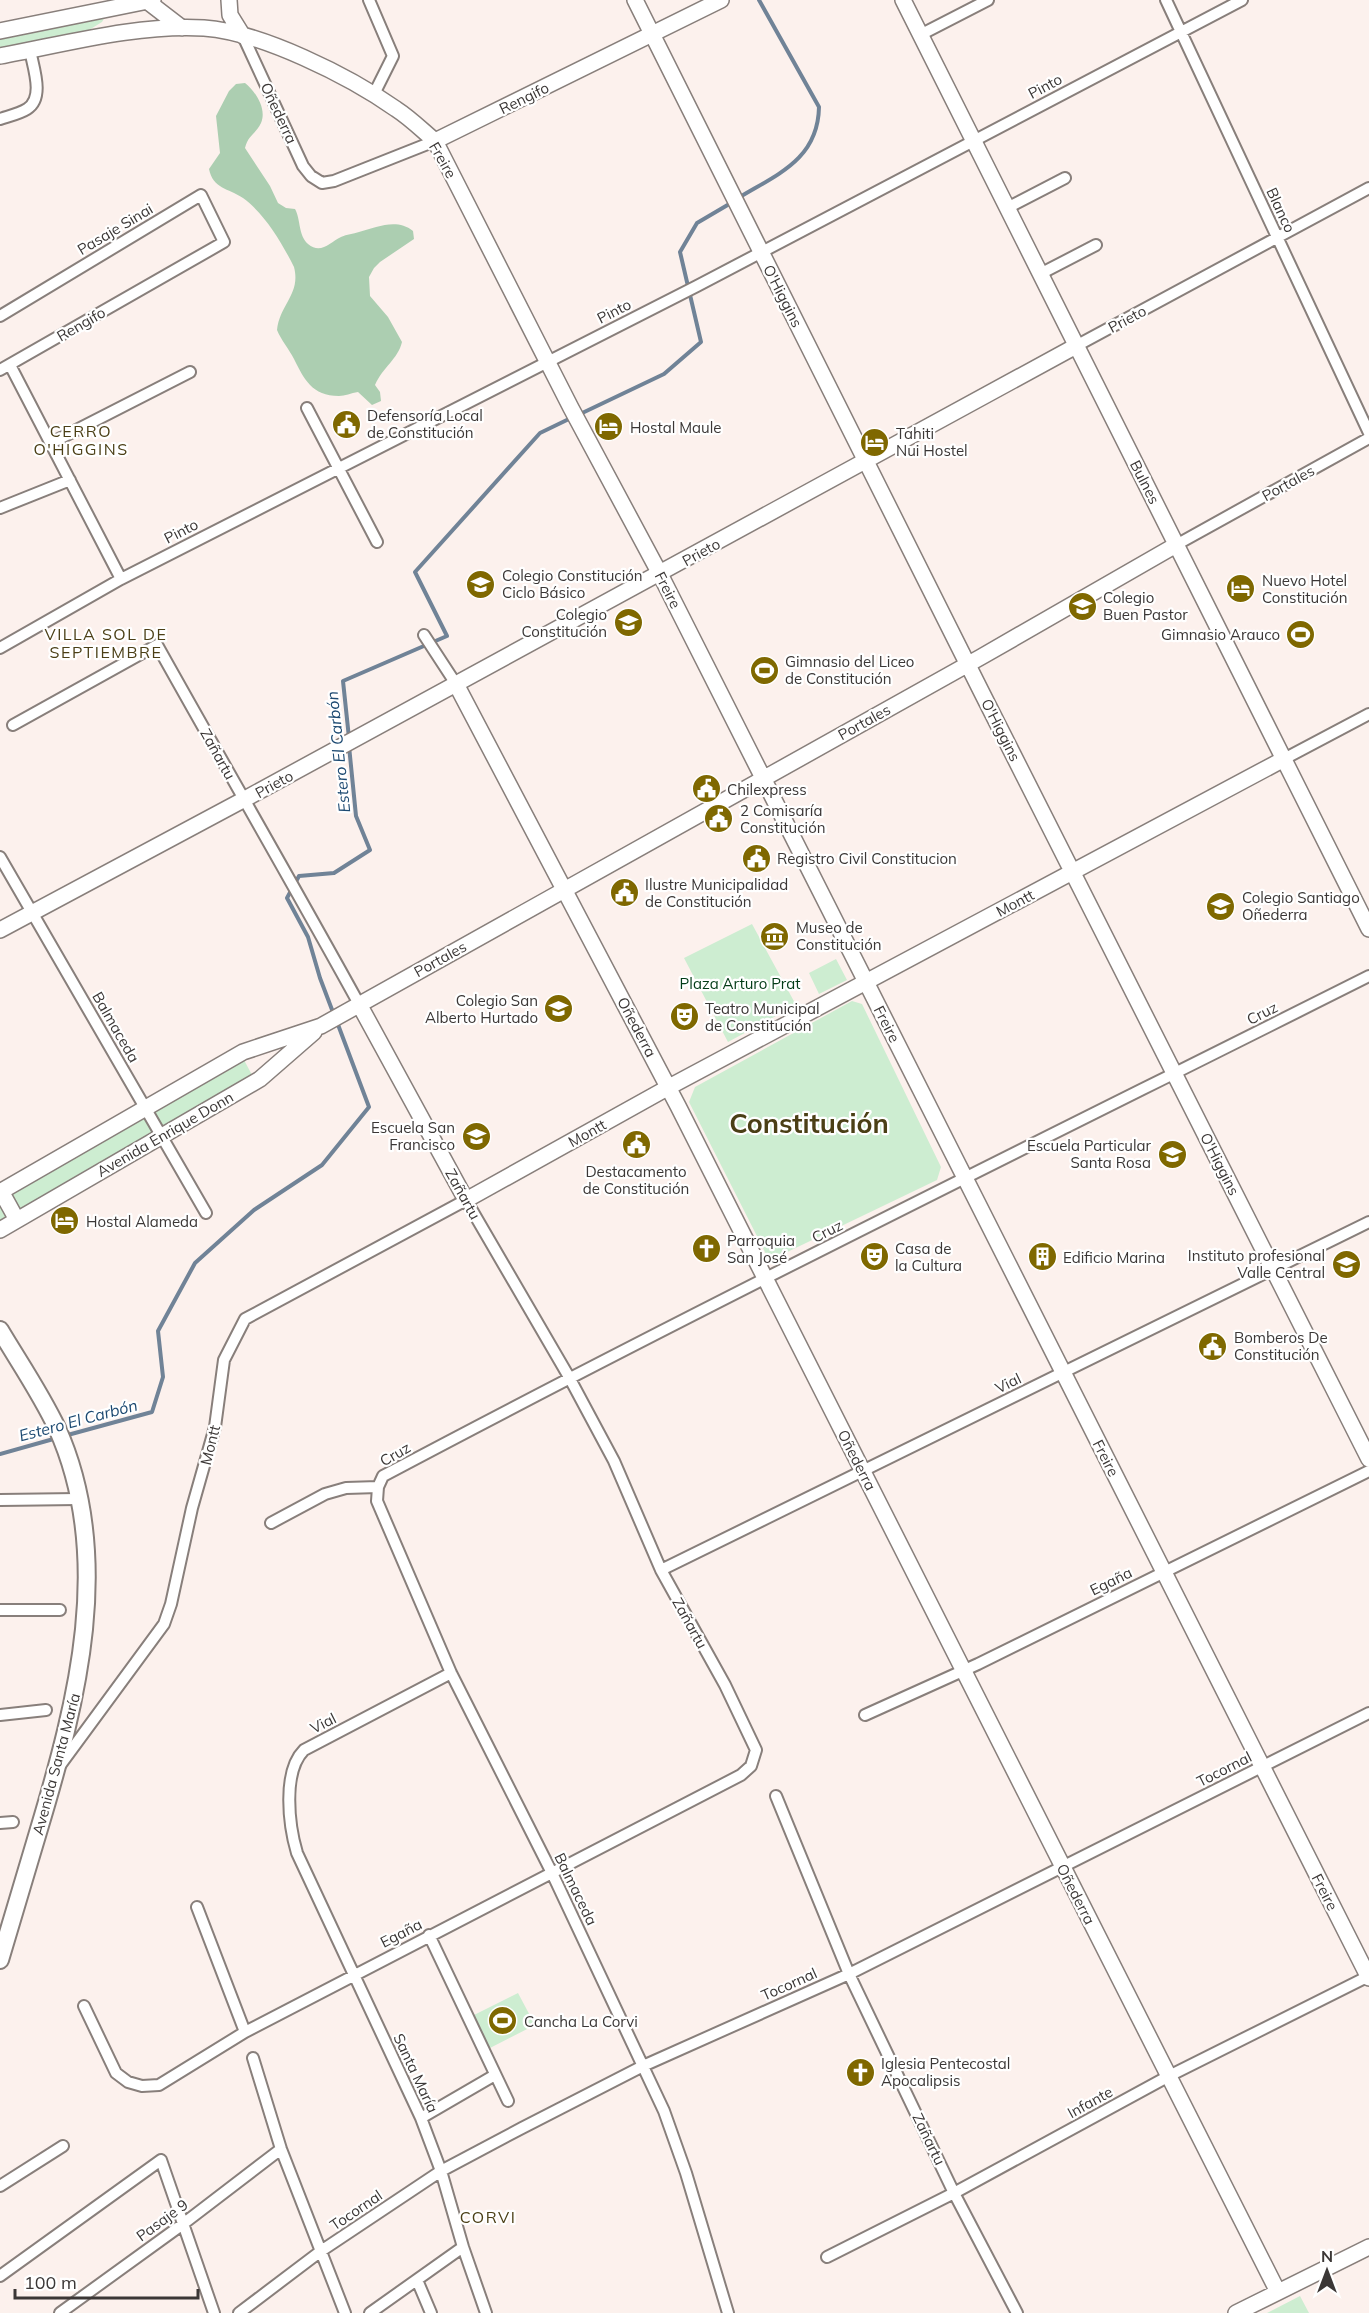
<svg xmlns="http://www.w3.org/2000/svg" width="1369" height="2313" viewBox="0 0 1369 2313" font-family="Mulish,sans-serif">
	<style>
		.green { fill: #cdedd1 }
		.forest { fill: #acceb1 }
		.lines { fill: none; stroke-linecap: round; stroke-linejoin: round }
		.stream { stroke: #708397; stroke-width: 4 }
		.street-casing { stroke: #887f7b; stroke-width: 14 }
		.secondary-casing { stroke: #887f7b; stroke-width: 18 }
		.primary-casing { stroke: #887f7b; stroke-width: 20 }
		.street { stroke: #fff; stroke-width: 10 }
		.secondary { stroke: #fff; stroke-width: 15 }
		.primary { stroke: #fff; stroke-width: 16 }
		.labels { text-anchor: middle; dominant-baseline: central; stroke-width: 4.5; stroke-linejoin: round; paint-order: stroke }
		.street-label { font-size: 15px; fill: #3b3736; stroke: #fff }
		.poi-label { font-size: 15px; fill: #3b3736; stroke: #fff; text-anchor: start }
		.park-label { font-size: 15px; fill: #023b16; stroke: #fff }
		.neighbourhood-label { font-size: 16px; letter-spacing: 1.5px; fill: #4b3f16; stroke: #fff }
		.water-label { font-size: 16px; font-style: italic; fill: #1c4971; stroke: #fff }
		.town-label { font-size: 27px; font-weight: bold; fill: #4b3f16; stroke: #fff }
	</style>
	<rect width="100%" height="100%" fill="#fcf1ed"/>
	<path class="green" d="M106,15L102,22L89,30L0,48V36Z
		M752,924L796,1005L728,1042L684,958Z
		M836,959L847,980L819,994L809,973Z
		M852,1001L862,1004L941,1167L937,1180L781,1255L766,1254L689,1102L695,1087Z
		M244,1060L252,1075L0,1222V1201Z
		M518,1993L535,2025L488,2049L472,2016Z
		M1300,2296L1309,2313H1267Z"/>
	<path class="forest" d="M245,83C256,92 267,109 261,123C256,134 248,135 245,148L270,186L278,203L286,208L295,209C301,220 298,235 308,244C321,255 330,242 341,237C347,234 353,234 359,232C377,227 397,218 413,231L414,239L380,262L374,268L369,277L370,296L388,317L402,342C398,359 383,367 375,385L380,392L381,401L372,405L358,392C351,393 345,396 339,396C312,396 304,379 294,359C289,349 281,340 277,330C280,304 301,294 294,267C282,243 265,214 243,198C228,188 213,189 209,169L220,153L216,116L229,91L236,84Z"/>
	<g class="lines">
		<path class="stream" d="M740,197C778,174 818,159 819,107L759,0
			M578,415L664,374L701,342L680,252L697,223L731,203
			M349,738L343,681L447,636L415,572L540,433L571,418
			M334,1015L320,978L308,937L287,898L299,876L334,873L370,850L356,816L349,746
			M64,1436L152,1412L163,1377L158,1331L195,1263L254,1210L322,1165L369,1107L337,1022
			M0,1454L57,1438"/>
		<defs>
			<path id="street" d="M369,0L393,56L374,94
				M1166,0L1369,433
				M920,35L988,0
				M243,36L303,166L311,176L322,183L334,181L435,141
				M0,119C9,116 19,114 27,109C45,98 33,67 30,50
				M1007,208L1065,178
				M1040,274L1096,245
				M0,316L201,195L224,242L0,370
				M1076,346L1369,188
				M10,365L121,579
				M307,408L377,542
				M51,443L190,372
				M0,508L70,480
				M1176,545L1369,438
				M424,635L456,684
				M0,648L121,579L697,286L1242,0
				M13,725L157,645C224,765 293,884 359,1004
				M1284,759L1369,714
				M0,857L206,1213
				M0,1500L78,1499
				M271,1523L325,1494L346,1488L378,1487
				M661,1570L1369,1222
				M0,1610H60
				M451,1673L304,1750C282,1772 289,1826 297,1853L421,2118L441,2171L463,2247L486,2313
				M0,1715L46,1710
				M865,1715L978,1664L1369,1471
				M61,1764L164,1624L171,1604L192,1508L215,1427L224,1360L245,1319L466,1200L569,1377L614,1461L661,1570L725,1685L756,1750L751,1766L741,1775L245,2032L159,2085L142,2086L128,2082L116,2073L84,2006
				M776,1796L849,1974L954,2193L1017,2313
				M0,1823L13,1822
				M197,1907L245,2032
				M429,1935L508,2101
				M253,2058L281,2149L345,2313
				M421,2118L495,2075
				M0,2186L63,2146
				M827,2257L954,2193L1169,2076L1369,1976
				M0,2276L161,2160L214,2313
				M417,2280L431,2313
				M60,2313L183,2224L281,2149
				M239,2313L321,2251L441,2171L522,2128L643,2066L849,1974L1369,1713
				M370,2313L463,2247
				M728,2313L686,2173L664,2111L552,1873L451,1673L377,1501L378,1487L383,1476C709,1303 1040,1141 1369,976"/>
			<path id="secondary" d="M229,0L230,15L243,36
				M635,0L982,693L1369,1459
				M903,0L1369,929
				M147,1L182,28
				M0,31L153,0
				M0,56C65,44 137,24 204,28C261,32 349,76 396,109C410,118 422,130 435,141L571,408L660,574L1369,1978
				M435,141L721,0
				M456,684L678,1106L1278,2292
				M0,930L243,800L1076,346
				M359,1004L466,1200L669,1087L1284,759
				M1,1191L17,1220
				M0,1192L243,1052L321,1026L981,657L1176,545
				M0,1230L260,1079L314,1032
				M1236,2313L1369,2247"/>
			<path id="primary" d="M0,1330C19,1362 41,1394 57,1428C115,1557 77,1702 39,1829C26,1873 13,1917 0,1960"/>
		</defs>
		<use href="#street" class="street-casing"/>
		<use href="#secondary" class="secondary-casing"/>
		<use href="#primary" class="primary-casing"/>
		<use href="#street" class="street"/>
		<use href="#secondary" class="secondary"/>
		<use href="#primary" class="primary"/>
	</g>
	<defs>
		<symbol id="civic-disc" viewBox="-11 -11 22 22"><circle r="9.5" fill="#7f6800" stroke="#fff"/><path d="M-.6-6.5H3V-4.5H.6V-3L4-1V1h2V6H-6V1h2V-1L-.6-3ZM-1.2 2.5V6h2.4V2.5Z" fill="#fff"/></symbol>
		<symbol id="hotel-disc" viewBox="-11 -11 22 22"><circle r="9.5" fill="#7f6800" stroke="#fff"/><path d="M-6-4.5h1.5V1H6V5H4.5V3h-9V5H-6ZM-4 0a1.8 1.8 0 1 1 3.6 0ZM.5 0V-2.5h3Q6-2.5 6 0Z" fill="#fff"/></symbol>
		<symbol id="school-disc" viewBox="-11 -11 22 22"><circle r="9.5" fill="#7f6800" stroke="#fff"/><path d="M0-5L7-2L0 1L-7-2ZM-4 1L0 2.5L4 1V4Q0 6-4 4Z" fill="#fff"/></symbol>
		<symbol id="stadium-disc" viewBox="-11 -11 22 22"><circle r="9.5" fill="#7f6800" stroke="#fff"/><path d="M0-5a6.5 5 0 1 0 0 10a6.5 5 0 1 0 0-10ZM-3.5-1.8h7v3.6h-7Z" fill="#fff"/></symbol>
		<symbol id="museum-disc" viewBox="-11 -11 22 22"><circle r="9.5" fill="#7f6800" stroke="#fff"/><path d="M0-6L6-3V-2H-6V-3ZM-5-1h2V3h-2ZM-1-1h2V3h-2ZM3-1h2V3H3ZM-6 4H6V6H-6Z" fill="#fff"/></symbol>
		<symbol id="theatre-disc" viewBox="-11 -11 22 22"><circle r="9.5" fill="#7f6800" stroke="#fff"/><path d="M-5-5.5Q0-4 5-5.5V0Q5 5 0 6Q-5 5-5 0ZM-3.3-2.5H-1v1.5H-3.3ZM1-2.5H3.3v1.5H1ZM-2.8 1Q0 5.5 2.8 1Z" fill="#fff"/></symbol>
		<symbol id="church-disc" viewBox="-11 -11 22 22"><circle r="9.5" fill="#7f6800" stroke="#fff"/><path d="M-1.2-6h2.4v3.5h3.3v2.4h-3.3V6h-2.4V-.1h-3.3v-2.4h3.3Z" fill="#fff"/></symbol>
		<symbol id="building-disc" viewBox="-11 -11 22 22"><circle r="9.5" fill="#7f6800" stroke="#fff"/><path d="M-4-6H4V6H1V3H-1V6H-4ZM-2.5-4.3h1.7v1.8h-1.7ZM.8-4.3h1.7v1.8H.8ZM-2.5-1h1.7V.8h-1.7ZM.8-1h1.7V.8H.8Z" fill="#fff"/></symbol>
		<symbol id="university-disc" viewBox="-11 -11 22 22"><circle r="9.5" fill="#7f6800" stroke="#fff"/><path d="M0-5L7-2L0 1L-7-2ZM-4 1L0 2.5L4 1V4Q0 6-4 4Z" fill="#fff"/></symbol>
	</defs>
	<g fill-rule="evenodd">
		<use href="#civic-disc" x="330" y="408" width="33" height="33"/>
		<use href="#hotel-disc" x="592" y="410" width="33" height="33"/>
		<use href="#hotel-disc" x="858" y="426" width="33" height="33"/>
		<use href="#school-disc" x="464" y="568" width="33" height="33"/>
		<use href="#hotel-disc" x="1224" y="572" width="33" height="33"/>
		<use href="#school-disc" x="1066" y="590" width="33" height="33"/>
		<use href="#school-disc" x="612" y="606" width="33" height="33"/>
		<use href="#stadium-disc" x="1284" y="618" width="33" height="33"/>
		<use href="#stadium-disc" x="748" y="654" width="33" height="33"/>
		<use href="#civic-disc" x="690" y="772" width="33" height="33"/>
		<use href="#civic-disc" x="702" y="802" width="33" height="33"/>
		<use href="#civic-disc" x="740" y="842" width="33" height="33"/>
		<use href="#civic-disc" x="608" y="876" width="33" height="33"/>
		<use href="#school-disc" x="1204" y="890" width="33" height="33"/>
		<use href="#museum-disc" x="758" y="920" width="33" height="33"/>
		<use href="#school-disc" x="542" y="992" width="33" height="33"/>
		<use href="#theatre-disc" x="668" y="1000" width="33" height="33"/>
		<use href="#school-disc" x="460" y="1120" width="33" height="33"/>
		<use href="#civic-disc" x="620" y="1128" width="33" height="33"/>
		<use href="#school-disc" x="1156" y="1138" width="33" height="33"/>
		<use href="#hotel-disc" x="48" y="1204" width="33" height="33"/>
		<use href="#church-disc" x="690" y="1232" width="33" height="33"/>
		<use href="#theatre-disc" x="858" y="1240" width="33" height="33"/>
		<use href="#building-disc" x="1026" y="1240" width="33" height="33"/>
		<use href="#university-disc" x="1330" y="1248" width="33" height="33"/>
		<use href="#civic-disc" x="1196" y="1330" width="33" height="33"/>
		<use href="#stadium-disc" x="486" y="2004" width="33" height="33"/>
		<use href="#church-disc" x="844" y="2056" width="33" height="33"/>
	</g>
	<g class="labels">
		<g class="street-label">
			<text transform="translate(1045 86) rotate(-28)">Pinto</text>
			<text transform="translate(524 98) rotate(-26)">Rengifo</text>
			<text transform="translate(279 113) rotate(65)">Oñederra</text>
			<text transform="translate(443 160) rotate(60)">Freire</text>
			<text transform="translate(1281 210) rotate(65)">Blanco</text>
			<text transform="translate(115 229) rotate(-31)">Pasaje Sinai</text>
			<text transform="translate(783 296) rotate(63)">O'Higgins</text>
			<text transform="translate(614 311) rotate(-27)">Pinto</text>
			<text transform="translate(1127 319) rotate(-28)">Prieto</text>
			<text transform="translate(81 324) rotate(-30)">Rengifo</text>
			<text transform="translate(1145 482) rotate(63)">Bulnes</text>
			<text transform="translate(1288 483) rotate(-29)">Portales</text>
			<text transform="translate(181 531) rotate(-27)">Pinto</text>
			<text transform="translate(701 552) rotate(-29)">Prieto</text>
			<text transform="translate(668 590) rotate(63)">Freire</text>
			<text transform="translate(864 722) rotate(-29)">Portales</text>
			<text transform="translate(1001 730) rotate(63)">O'Higgins</text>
			<text transform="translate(218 754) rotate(61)">Zañartu</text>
			<text transform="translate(274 784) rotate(-29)">Prieto</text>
			<text transform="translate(1015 903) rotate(-28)">Montt</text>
			<text transform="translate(440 959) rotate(-29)">Portales</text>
			<text transform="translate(1262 1013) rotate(-27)">Cruz</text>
			<text transform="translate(887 1024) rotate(63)">Freire</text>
			<text transform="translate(116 1027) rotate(60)">Balmaceda</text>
			<text transform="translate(637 1027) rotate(62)">Oñederra</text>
			<text transform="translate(587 1133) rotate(-29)">Montt</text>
			<text transform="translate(165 1134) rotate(-30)">Avenida Enrique Donn</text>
			<text transform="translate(1220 1164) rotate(63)">O'Higgins</text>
			<text transform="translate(463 1194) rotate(61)">Zañartu</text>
			<text transform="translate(827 1231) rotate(-27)">Cruz</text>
			<text transform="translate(1008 1383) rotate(-26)">Vial</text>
			<text transform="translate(210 1445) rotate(-76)">Montt</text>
			<text transform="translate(395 1454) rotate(-30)">Cruz</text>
			<text transform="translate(1106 1458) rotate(63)">Freire</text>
			<text transform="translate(857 1460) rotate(63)">Oñederra</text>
			<text transform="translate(1111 1581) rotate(-26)">Egaña</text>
			<text transform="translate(690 1623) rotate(61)">Zañartu</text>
			<text transform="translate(323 1723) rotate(-27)">Vial</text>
			<text transform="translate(56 1764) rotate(-75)">Avenida Santa María</text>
			<text transform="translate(1224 1769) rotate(-27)">Tocornal</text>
			<text transform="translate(576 1889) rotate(64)">Balmaceda</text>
			<text transform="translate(1325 1892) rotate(63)">Freire</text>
			<text transform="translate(1076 1894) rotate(63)">Oñederra</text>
			<text transform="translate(401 1933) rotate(-27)">Egaña</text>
			<text transform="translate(789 1984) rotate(-24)">Tocornal</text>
			<text transform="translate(416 2073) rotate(65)">Santa María</text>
			<text transform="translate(1090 2102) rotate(-29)">Infante</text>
			<text transform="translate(929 2139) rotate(64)">Zañartu</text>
			<text transform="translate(356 2210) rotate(-34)">Tocornal</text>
			<text transform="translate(162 2220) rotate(-36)">Pasaje 9</text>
		</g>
		<g class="poi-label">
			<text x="367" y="415">Defensoría Local<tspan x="367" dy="17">de Constitución</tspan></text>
			<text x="630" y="427">Hostal Maule</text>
			<text x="896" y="433">Tahiti<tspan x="896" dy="17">Nui Hostel</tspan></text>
			<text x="502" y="575">Colegio Constitución<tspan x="502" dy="17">Ciclo Básico</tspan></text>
			<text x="1262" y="580">Nuevo Hotel<tspan x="1262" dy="17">Constitución</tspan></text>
			<text x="1103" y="597">Colegio<tspan x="1103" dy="17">Buen Pastor</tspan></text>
			<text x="607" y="614" text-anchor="end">Colegio<tspan x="607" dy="17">Constitución</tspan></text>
			<text x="1280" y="634" text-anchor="end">Gimnasio Arauco</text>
			<text x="785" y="661">Gimnasio del Liceo<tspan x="785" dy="17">de Constitución</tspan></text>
			<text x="727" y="789">Chilexpress</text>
			<text x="740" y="810">2 Comisaría<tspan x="740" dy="17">Constitución</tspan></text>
			<text x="777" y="858">Registro Civil Constitucion</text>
			<text x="645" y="884">Ilustre Municipalidad<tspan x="645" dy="17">de Constitución</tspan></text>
			<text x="1242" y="897">Colegio Santiago<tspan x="1242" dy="17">Oñederra</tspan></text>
			<text x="796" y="927">Museo de<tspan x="796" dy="17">Constitución</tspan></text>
			<text x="538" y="1000" text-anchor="end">Colegio San<tspan x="538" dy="17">Alberto Hurtado</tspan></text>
			<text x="705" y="1008">Teatro Municipal<tspan x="705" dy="17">de Constitución</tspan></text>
			<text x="455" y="1127" text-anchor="end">Escuela San<tspan x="455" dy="17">Francisco</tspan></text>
			<text x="1151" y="1145" text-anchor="end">Escuela Particular<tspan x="1151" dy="17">Santa Rosa</tspan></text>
			<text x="636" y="1171" text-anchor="middle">Destacamento<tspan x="636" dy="17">de Constitución</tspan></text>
			<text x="86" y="1221">Hostal Alameda</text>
			<text x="727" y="1240">Parroquia<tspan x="727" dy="17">San José</tspan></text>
			<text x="895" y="1248">Casa de<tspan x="895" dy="17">la Cultura</tspan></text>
			<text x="1325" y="1255" text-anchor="end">Instituto profesional<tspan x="1325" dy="17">Valle Central</tspan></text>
			<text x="1063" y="1257">Edificio Marina</text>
			<text x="1234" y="1337">Bomberos De<tspan x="1234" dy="17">Constitución</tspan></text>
			<text x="524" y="2021">Cancha La Corvi</text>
			<text x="881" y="2063">Iglesia Pentecostal<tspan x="881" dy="17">Apocalipsis</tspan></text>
		</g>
		<g class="park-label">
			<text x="740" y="983">Plaza Arturo Prat</text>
		</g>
		<g class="neighbourhood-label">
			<text x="81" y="431">CERRO<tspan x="81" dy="18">O'HIGGINS</tspan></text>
			<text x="106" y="634">VILLA SOL DE<tspan x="106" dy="18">SEPTIEMBRE</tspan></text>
			<text x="488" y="2217">CORVI</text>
		</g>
		<g class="water-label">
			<text transform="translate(338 752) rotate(-96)">Estero El Carbón</text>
			<text transform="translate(78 1420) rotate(-15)">Estero El Carbón</text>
		</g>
		<g class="town-label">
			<text x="809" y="1123">Constitución</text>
		</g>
	</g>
	<g transform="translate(1327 2271)" stroke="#ffffff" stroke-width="4.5" paint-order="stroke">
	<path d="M0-4.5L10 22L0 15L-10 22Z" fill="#3b3736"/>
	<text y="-9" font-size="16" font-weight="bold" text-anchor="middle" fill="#3b3736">N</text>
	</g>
	<path d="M15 2289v9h183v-9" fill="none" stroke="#3b3736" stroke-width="3"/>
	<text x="24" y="2289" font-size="18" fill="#3b3736" stroke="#ffffff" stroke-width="4.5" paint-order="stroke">100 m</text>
</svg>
